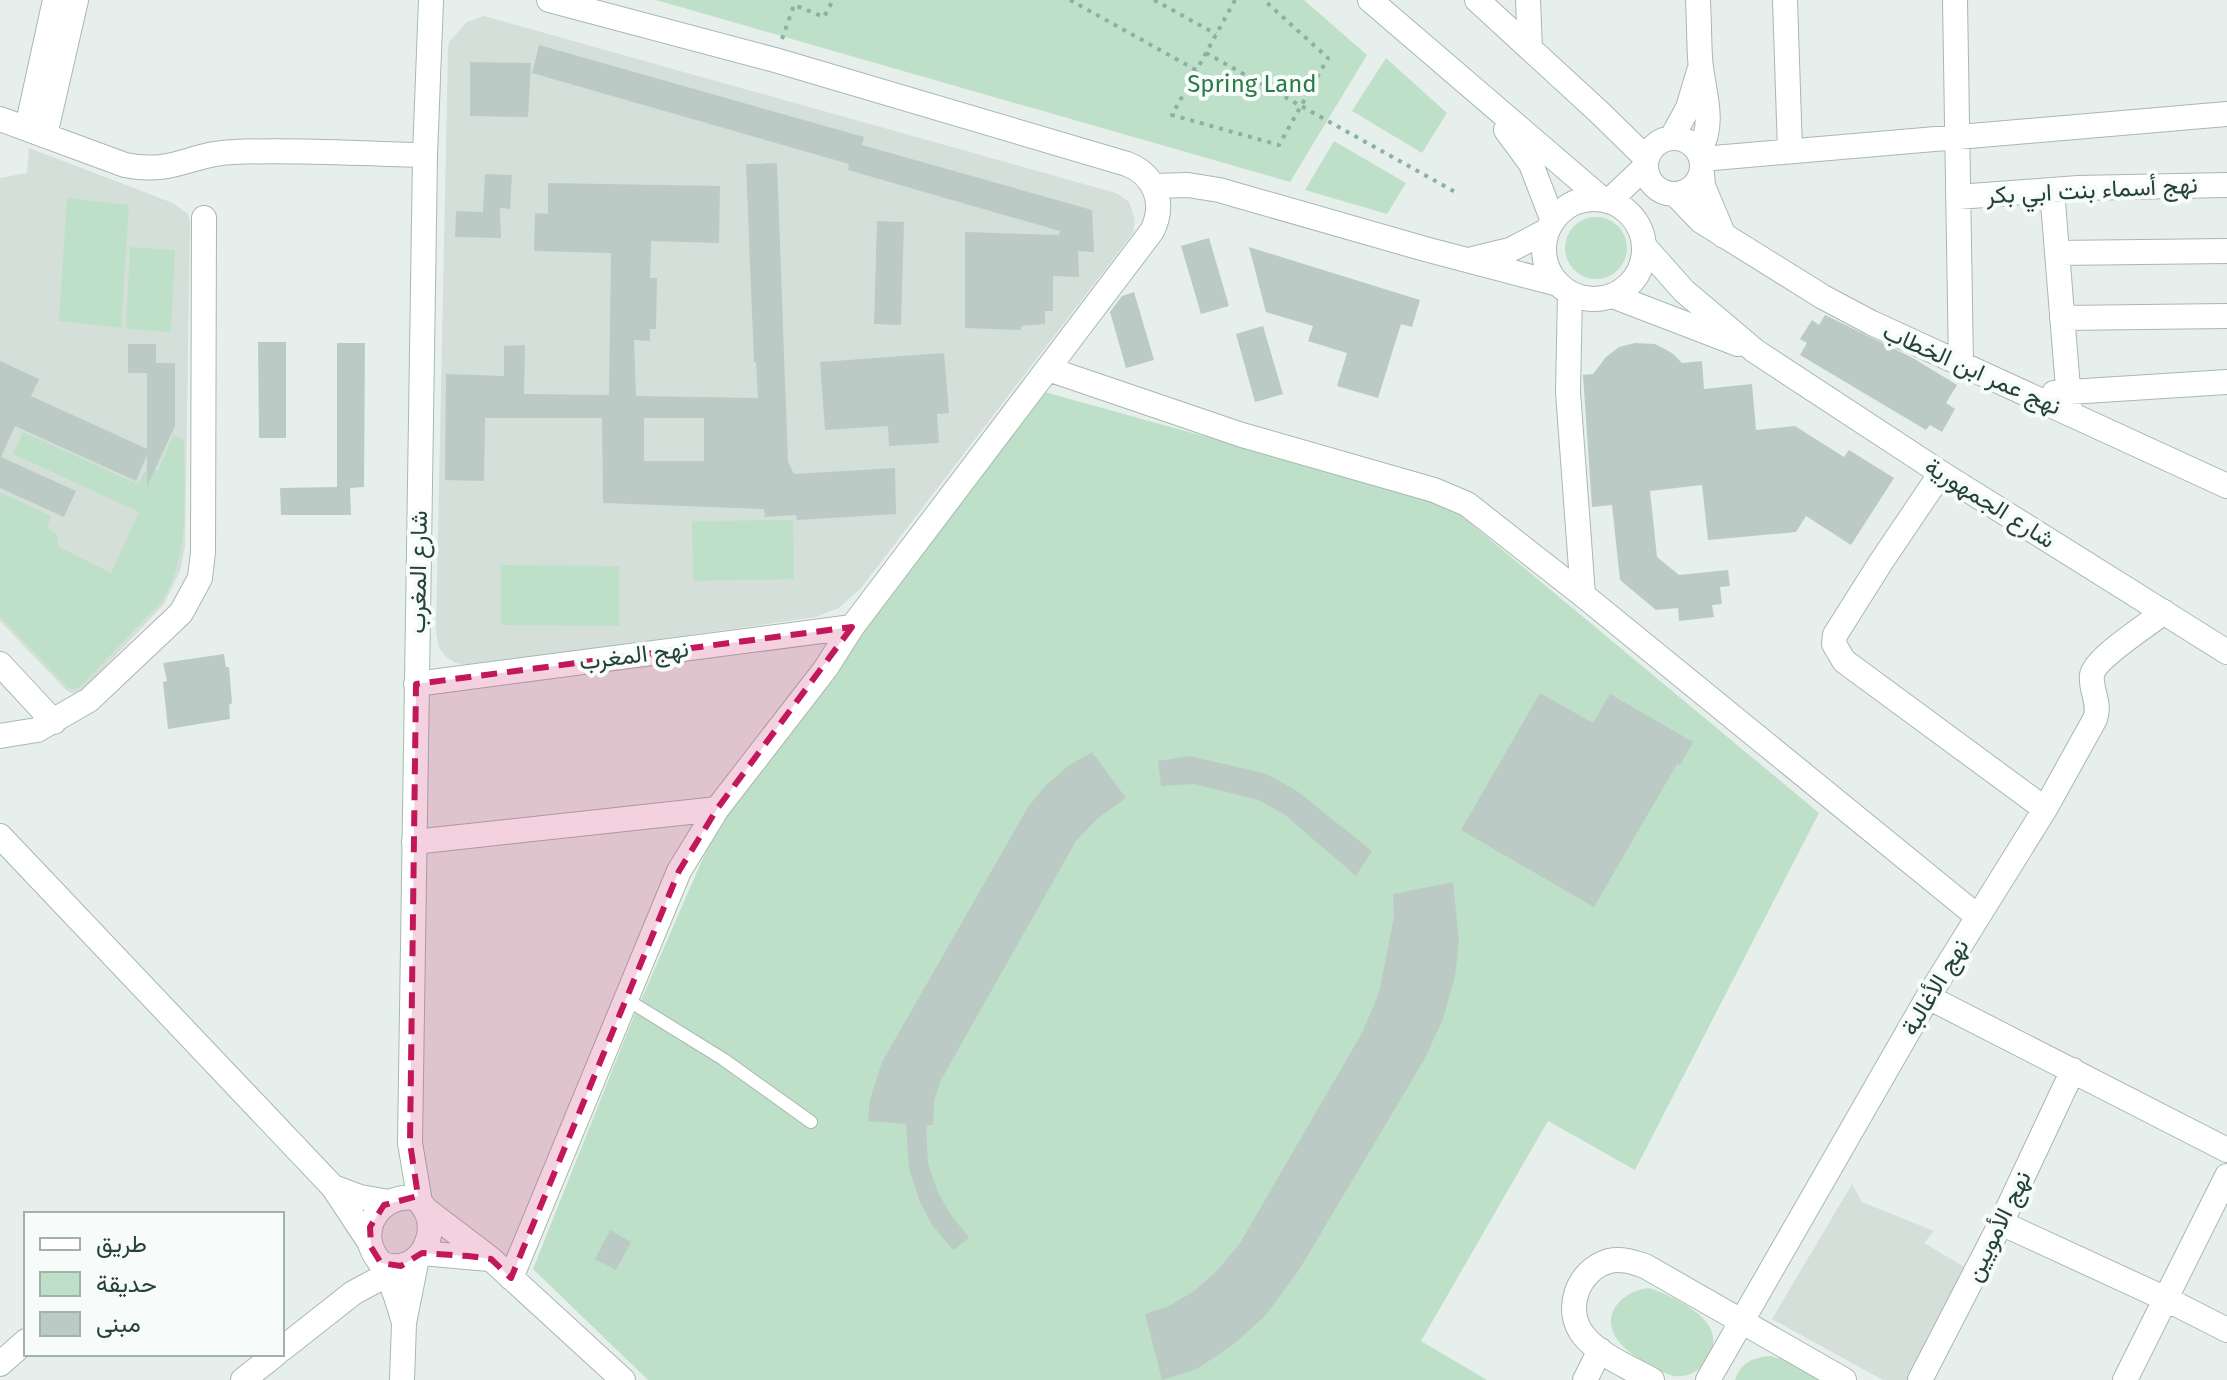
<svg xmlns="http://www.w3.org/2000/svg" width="2227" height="1380" viewBox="0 0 2227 1380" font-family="'Fira Sans',Vazirmatn,sans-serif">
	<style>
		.built { fill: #d4dfda }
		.green { fill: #bfe0c8 }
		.building { fill: #bbcac4; fill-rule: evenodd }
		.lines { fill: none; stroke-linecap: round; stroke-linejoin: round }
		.lane-casing { stroke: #a8b8b2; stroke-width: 14 }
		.street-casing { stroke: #a8b8b2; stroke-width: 26 }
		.secondary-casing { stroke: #a4bbb3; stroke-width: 26 }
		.path { stroke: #86b3a5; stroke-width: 4; stroke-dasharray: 4 6; stroke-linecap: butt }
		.lane { stroke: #fff; stroke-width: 12 }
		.street { stroke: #fff; stroke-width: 24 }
		.secondary { stroke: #fff; stroke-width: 24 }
		.marked { fill: #c2185b; fill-opacity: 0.2; stroke: #c2185b; stroke-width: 6; stroke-dasharray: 16 10; stroke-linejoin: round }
		.labels { text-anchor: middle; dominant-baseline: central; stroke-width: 8; stroke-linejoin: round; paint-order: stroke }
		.park-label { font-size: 24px; fill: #2d7a4b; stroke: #f7fbf9 }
		.street-label { font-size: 24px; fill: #24423a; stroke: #f7fbf9 }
	</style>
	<rect width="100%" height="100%" fill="#e6efeb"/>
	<path class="built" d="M484,16L1116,193L1129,202L1135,219L1133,233L861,588L839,608L816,617L473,666L456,663L446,657L439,648L436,631L448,50L449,42L467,22Z
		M29,148L173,203L188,214L190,222L185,547L180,571L164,604L85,688L74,694L67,691L0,621V178L27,173Z
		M1852,1184L1862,1202L1934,1231L1924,1243L1968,1269L1914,1380H1883L1772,1319Z"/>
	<path class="green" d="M656,0H1304L1367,55L1290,182Z
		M1386,58L1447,113L1422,153L1352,111Z
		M1334,141L1406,183L1387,214L1305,190Z
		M67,198L129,205L121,328L59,321Z
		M1565 248a31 31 0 1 1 62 0a31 31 0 1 1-62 0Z
		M130,247L175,250L171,332L126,329Z
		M1041,391L1446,503L1819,813L1635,1170L1548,1121L1421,1341L1487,1380H648L533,1269L632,1021L727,803L820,675L832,682L858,638Z
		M23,432L138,484L147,468L158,471L173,435L184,440C183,493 192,556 161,602L81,686L75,689L68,688L0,616V492L51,516L47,528L57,534L59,547L111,573L139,512L13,454Z
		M793,520L794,579L693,581L692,521Z
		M501,565L619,566V626L501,625Z
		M1649,1288C1667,1294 1695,1307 1707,1323C1725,1346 1702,1380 1674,1376C1657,1372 1632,1356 1621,1344C1597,1318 1620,1291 1649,1288Z
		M1771,1356L1783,1360L1818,1380H1735C1741,1362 1754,1357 1771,1356Z"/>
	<path class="building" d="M539,45L864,137L862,145L1092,210L1094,252L1078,251L1079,277L1053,276V311H1045V324L1021,326V330L965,328V232L1059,235L1060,231L848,170L849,164L532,73Z
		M470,62L531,63L528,117L470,116Z
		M777,163L788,462L794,474L895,468L896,514L797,520L796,515L765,517L764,509L603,503L602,418H485L484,481L445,480L446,374L504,376V346L525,345L524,394L609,395L611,253L534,251L535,213L548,214V183L720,186L719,243L651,241L650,278H657L656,329H650V341L634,340L636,396L758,398L756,362H754L746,164ZM644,418H704V461H644Z
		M485,174L512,175L510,209L500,208L501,238L455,237L456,211L483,212Z
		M877,221L904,222L901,325L874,324Z
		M1209,238L1229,306L1201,314L1181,246Z
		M1249,247L1420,300L1412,327L1401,324L1378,398L1337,386L1347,353L1308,341L1313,326L1266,312Z
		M1134,292L1154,360L1126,368L1110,312L1122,296Z
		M1825,315L1913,358L1957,385L1946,403L1955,409L1942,432L1930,425L1926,430L1800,355L1807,343L1800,339L1812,320L1819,325Z
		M1263,326L1283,394L1255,402L1236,334Z
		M258,342H286V438H259Z
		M337,343H365L364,487L350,488L351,515H281L280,488L337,487Z
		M1635,343L1655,344L1672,353L1682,363L1702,361L1704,389L1752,384L1756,430L1795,426L1844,457L1849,450L1894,478L1851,545L1806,516L1796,532L1708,540L1702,485L1650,491L1657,557L1679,575L1728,570L1730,586L1720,587L1722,604L1712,605L1714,617L1679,621L1678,608L1656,610L1620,580L1612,505L1592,507L1583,375L1593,374L1606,357L1619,347Z
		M128,344H156V363H175V426L147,487V455L136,481L15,426L1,457L76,491L64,517L0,488V361L39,379L31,396L147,449V373H128Z
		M944,353L949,413L937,414L939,443L889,446L888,426L825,430L820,362Z
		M224,654L226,667H229L232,703L229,705L230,719L168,729L163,682L167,681L163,663Z
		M1540,693L1593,723L1610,694L1693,742L1680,765L1677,764L1594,907L1461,830Z
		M1092,752L1126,798L1097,819L1076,841L941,1080L934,1100L933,1125H926L928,1163L937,1190L949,1212L969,1238L953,1250L932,1225L920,1202L909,1169L906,1124L868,1121L870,1099L882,1062L1028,807L1046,785L1068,766Z
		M1190,756L1267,774L1297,791L1372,851L1356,876L1285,815L1259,800L1194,784L1161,786L1158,761Z
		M1453,882L1459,942L1455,976L1443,1019L1424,1060L1299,1270L1266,1315L1234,1344L1197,1369L1162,1380L1145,1314L1169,1306L1194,1291L1216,1272L1240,1243L1362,1033L1379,993L1394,917L1393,894Z
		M610,1230L631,1242L616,1270L595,1259Z"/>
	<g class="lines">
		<defs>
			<path id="lane" d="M626,999L723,1059L811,1122"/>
			<path id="street" d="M1477,0L1599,112L1647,159
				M1528,0L1530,49
				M1698,0C1699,19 1699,39 1700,58C1702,90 1717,121 1699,152
				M1785,0L1790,151
				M1955,0L1961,365
				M0,119L125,165C173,175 191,153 234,152C297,149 362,154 425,155
				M27,128L55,0
				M45,135L76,0
				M1672,137L1688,108L1699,71
				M1646 166a28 28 0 1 1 56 0a28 28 0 1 1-56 0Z
				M1702,159L2227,114
				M1702,173L1703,186L1724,236
				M1154,186L1188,185L1219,190L1425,249L1558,284
				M2052,190L2070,413
				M1675,194L1701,221L1823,297L1872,323L2227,486
				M1958,197L2078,188L2227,185
				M1544 249a50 50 0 1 1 100 0a50 50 0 1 1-100 0Z
				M1609,201L1646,166
				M2057,253L2227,251
				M1473,259L1510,250L1548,230
				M1570,293L1568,392L1583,595
				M2062,318L2227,316
				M1048,369L1242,435L1434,490L1467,504L1583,595L1977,916
				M2054,393L2227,382
				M1941,473L1881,562L1835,635L1834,644L1844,661L2045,809
				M0,664L54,722
				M416,684L852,627
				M0,736L37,730L89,700L181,613L200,578L203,552L204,218
				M0,836L333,1187L370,1243
				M414,842L717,809
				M1928,997L2227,1150
				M333,1187L360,1197L389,1202
				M424,1208L491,1259L623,1380
				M2001,1223L2166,1299L2227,1330
				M422,1253L489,1259
				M511,1278L679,871L717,809L826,668L852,627L1152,231C1166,203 1155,175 1127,164L775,60L549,0
				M282,1349L353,1293L405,1265
				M0,1364L26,1341
				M243,1380L276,1354
				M1585,1380L1600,1350
				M1652,1380C1631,1368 1600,1356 1584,1336C1563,1311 1577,1270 1609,1261C1622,1258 1633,1262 1645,1266L1844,1380
				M1708,1380L1928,997L2045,809L2095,719C2101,703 2090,690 2092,675C2095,658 2149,624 2164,612
				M1920,1380L2001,1223L2073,1070
				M2125,1380L2227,1176"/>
			<path id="secondary" d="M1370,0L1602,199
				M1506,130L1531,164L1553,221
				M1645,247L1684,291L1755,351L1941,473L2227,652
				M1613,296L1738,344
				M420,1202L410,1143L425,155L431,0
				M381,1263C421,1281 448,1222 415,1198C388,1194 365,1216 370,1243C372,1254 380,1261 385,1270C394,1287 399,1305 404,1323
				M402,1380L404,1323L417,1258"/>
		</defs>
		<use href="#lane" class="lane-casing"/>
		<use href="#street" class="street-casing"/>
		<use href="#secondary" class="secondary-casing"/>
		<path class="path" d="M1070,0L1196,70
			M1154,0L1216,34
			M1235,0L1172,115L1279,145L1328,58L1264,0
			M782,39L794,5L824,17L833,0
			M1206,53L1457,193"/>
		<use href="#lane" class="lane"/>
		<use href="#street" class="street"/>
		<use href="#secondary" class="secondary"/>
	</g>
	<path class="marked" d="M852,627L717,809L679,871L511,1278L491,1259L468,1256L422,1253L401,1266L381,1263L371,1247L370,1227L384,1205L418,1196L410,1143L416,684Z"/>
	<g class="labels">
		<g class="park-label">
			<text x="1252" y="84">Spring Land</text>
		</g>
		<g class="street-label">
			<text transform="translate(2092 190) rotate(-3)">نهج أسماء بنت ابي بكر</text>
			<text transform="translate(1972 369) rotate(24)">نهج عمر ابن الخطاب</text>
			<text transform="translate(1990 503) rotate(32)">شارع الجمهورية</text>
			<text transform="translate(418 572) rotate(-89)">شارع المغرب</text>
			<text transform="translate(634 655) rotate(-7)">نهج المغرب</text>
			<text transform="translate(1935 987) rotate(-59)">نهج الأغالبة</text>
			<text transform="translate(1998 1226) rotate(-64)">نهج الأمويين</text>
		</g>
	</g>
	<rect x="24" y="1212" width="260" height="144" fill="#f7fbf9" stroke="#a3b1ad" stroke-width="2"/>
	<rect x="40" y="1238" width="40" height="12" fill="#ffffff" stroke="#a3b1ad" stroke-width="2"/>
	<text x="96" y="1252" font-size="24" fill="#24423a">طريق</text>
	<rect x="40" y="1272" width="40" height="24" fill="#bfe0c8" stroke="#a3b1ad" stroke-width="2"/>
	<text x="96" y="1292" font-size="24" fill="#24423a">حديقة</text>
	<rect x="40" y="1312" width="40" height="24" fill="#bbcac4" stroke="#a3b1ad" stroke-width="2"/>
	<text x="96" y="1332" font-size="24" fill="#24423a">مبنى</text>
</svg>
